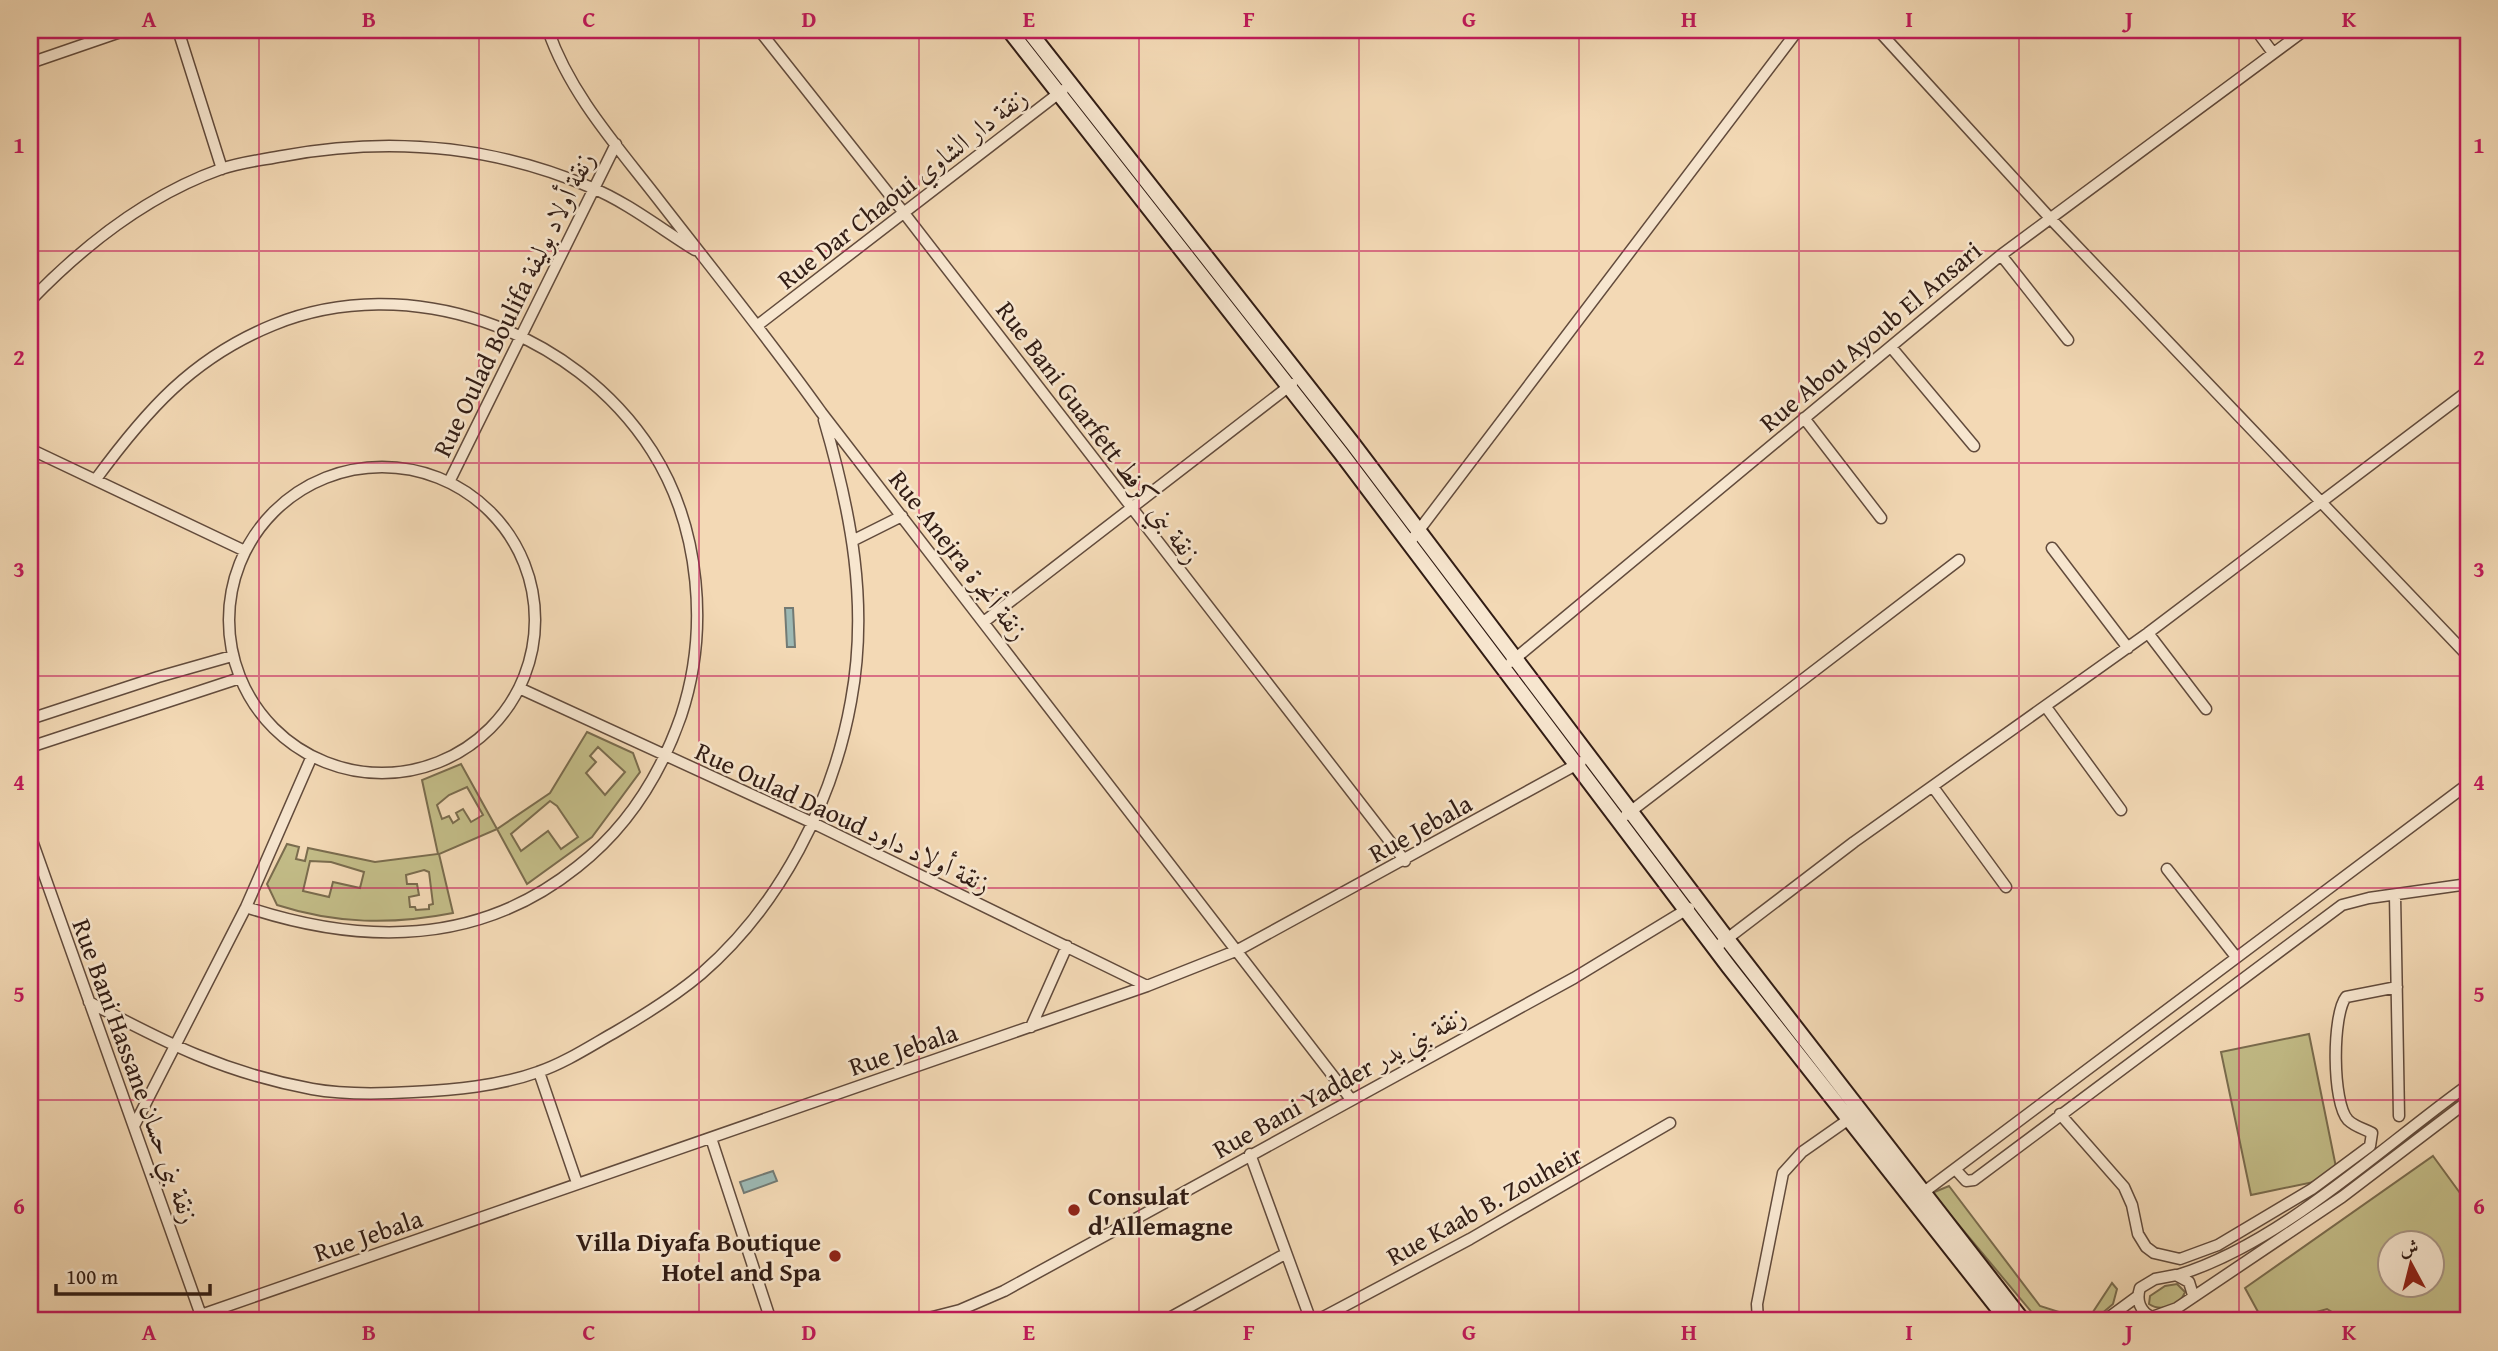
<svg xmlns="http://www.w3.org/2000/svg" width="2498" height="1351" viewBox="0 0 2498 1351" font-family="'Gentium Book Plus',Amiri,serif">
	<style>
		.green { fill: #c3bd88; stroke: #7a6c4e; stroke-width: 2; fill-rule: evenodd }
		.water { fill: #9db9b4; stroke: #727a74; stroke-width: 2 }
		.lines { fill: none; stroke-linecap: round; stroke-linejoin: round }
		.street-casing { stroke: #624b3c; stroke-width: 13 }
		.secondary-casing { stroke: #311c14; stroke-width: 18 }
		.street { stroke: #f7e6cf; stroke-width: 10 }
		.secondary { stroke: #f7e6cf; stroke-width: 14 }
		.grid { fill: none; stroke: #c2185b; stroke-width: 2; stroke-opacity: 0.55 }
		.poi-dot { fill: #8f2418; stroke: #f7e6cf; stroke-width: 2.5 }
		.labels { text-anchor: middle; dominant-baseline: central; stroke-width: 5; stroke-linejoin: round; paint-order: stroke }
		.street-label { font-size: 26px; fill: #311c14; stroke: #f7e6cf }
		.poi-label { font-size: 26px; font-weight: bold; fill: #311c14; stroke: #f7e6cf; text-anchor: start }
		.neatline { fill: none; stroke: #c2185b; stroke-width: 2.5 }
		.grid-label { font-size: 23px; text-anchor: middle; font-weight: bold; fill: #c2185b }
	</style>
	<rect width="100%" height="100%" fill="#f3d9b5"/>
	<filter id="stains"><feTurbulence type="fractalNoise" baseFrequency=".00286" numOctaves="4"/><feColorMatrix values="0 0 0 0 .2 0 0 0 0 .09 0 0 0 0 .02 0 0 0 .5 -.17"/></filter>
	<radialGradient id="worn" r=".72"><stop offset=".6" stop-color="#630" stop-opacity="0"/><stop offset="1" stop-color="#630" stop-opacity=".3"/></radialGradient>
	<path class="green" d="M587,732L633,753L640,772L592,837L527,884L497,829L439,854L453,913C392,925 336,924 277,905L267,884L287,844L299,847L296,859L305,861L308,848L375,862L438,854L422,780L461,764L497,829L550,793ZM598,747L625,772L605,795L586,773L596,762L590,756ZM467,787L483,815L471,822L463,809L456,813L459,819L453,823L449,816L442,819L437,805L449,795ZM550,801L557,806L578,837L561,849L548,831L521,851L511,834ZM310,861L331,862L364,872L360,888L333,882L329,897L303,891ZM424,870L429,872L433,904L429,905V909L416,910L415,907H410L409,897L419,895L417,884H407L406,875Z
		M2309,1034L2338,1177L2251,1195L2221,1052Z
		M2433,1156L2468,1204V1321H2347L2327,1309L2283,1321H2263L2245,1288ZM2432,1242V1284H2390V1242Z
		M1949,1186L2040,1306L2087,1321L2112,1283L2117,1289L2113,1304L2093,1321H2039L1932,1193Z
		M2177,1284L2185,1292C2180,1306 2161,1312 2149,1304L2150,1296L2165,1286Z"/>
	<path class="water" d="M785,608H793L795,647H787Z
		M773,1171L777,1181L744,1193L740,1182Z"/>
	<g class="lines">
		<defs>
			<path id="street" d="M178,30L222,169
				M548,30C570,94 617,146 658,199C713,270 769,339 821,412L1350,1098
				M759,30L904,213L1405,861
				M1878,30L2049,217L2468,656
				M2256,30L2273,53
				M30,63L126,30
				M2001,255L2068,340
				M30,301C83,246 148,195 221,169C241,162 262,160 283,156C387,137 492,145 590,187C627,202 661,229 695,250
				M758,325L1063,90
				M1891,347L1974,446
				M1804,418L1881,518
				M30,449L245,551
				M229 620a153 153 0 1 1 306 0a153 153 0 1 1-306 0Z
				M96,479C146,411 192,358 273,325C408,270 574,329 652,451C701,528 709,632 681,716C660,776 627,828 577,867C477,947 361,945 246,907
				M449,482L616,144
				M854,540L902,516
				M1410,542L1798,30
				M2052,548L2128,648
				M985,621L1292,384
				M2148,633L2206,709
				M1511,662L2001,255L2305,30
				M519,688L813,823L1147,986
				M2046,707L2121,810
				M30,719L158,677L232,656
				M30,747L240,678
				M1933,787L2006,887
				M1626,815L1959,560
				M30,835L203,1321
				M2167,869L2236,957
				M2395,895L2399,1116
				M1715,948L1854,842L2148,633L2468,391
				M89,1002C166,1043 225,1073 312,1089C345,1095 380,1094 413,1092C454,1090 499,1086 538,1072C565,1063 592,1045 617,1031C646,1014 675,996 701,974C780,906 833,802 851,701C869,604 851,512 824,420
				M1031,1027L1067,946
				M539,1072L577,1183
				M2060,1114L2124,1187L2132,1205L2138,1234L2146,1247L2154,1253L2180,1259L2218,1245L2312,1189L2370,1146L2372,1133C2365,1129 2355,1127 2348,1120C2332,1103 2332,1015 2346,997L2397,987
				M134,1126L246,907L312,756
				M711,1138L771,1321
				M1250,1154L1311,1321
				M1956,1170L1966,1181L1974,1180L2342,905L2369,898L2468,884
				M1920,1195L2468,784
				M2178,1275C2282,1243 2380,1148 2468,1085
				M2193,1295L2189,1282L2176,1275L2155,1279L2140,1288C2136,1300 2140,1312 2152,1317L2177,1308L2342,1197L2468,1101
				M201,1315L1147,986L1238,950L1581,762
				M917,1321L960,1310L1004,1291L1574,978L1689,908
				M1164,1321L1285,1254
				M1316,1321L1470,1239L1670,1123
				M1758,1321L1757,1304L1783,1173L1802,1152L1852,1117
				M2104,1321L2138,1296"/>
			<path id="secondary" d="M1009,30L1341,453L1729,967L2008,1321
				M1028,30L1353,444L1727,939L2023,1321"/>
		</defs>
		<use href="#street" class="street-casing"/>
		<use href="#secondary" class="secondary-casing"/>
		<use href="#street" class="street"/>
		<use href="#secondary" class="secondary"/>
	</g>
	<path class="grid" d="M259,30V1321M479,30V1321M699,30V1321M919,30V1321M1139,30V1321M1359,30V1321M1579,30V1321M1799,30V1321M2019,30V1321M2239,30V1321M30,251H2468M30,463H2468M30,676H2468M30,888H2468M30,1100H2468"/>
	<g class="poi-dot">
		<circle cx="1074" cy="1210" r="7"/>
		<circle cx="835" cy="1256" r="7"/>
	</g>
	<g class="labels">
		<g class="street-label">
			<text transform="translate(902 188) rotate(-38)">Rue Dar Chaoui زنقة دار الشاوي</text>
			<text transform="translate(513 304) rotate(-64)">Rue Oulad Boulifa زنقة أولاد بوليفة</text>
			<text transform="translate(1870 336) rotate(-40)">Rue Abou Ayoub El Ansari</text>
			<text transform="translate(1099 432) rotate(53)">Rue Bani Guarfett زنقة بني كرفط</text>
			<text transform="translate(959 555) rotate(52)">Rue Anejra زنقة أنجرة</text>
			<text transform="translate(843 817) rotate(25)">Rue Oulad Daoud زنقة أولاد داود</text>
			<text transform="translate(1420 828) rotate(-29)">Rue Jebala</text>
			<text transform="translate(903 1049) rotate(-19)">Rue Jebala</text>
			<text transform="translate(136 1071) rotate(70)">Rue Bani Hassane زنقة بني حسان</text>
			<text transform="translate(1339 1082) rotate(-29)">Rue Bani Yadder زنقة بني يدر</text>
			<text transform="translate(1484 1205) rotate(-29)">Rue Kaab B. Zouheir</text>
			<text transform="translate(368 1235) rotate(-19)">Rue Jebala</text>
		</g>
		<g class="poi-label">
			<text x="1088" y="1195">Consulat<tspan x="1088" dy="30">d'Allemagne</tspan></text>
			<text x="821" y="1241" text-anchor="end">Villa Diyafa Boutique<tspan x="821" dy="30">Hotel and Spa</tspan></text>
		</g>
	</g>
	<rect width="2498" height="1351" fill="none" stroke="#f3d9b5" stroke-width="77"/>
	<g transform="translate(2411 1264) rotate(353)"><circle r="33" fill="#f7e6cf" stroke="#a89584" stroke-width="2"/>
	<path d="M0-5L12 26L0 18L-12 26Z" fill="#8f2418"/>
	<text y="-10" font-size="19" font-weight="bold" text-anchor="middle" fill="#311c14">ش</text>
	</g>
	<path d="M56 1284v10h154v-10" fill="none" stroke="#311c14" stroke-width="3.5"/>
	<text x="66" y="1284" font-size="21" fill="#311c14" stroke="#f7e6cf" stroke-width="5" paint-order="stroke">100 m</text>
	<rect x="38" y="38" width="2422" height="1274" class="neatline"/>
	<g class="grid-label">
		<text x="149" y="27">A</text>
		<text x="369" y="27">B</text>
		<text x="589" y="27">C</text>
		<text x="809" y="27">D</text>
		<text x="1029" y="27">E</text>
		<text x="1249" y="27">F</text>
		<text x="1469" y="27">G</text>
		<text x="1689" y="27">H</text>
		<text x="1909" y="27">I</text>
		<text x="2129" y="27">J</text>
		<text x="2349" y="27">K</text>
		<text x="19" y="153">1</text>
		<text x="2479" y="153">1</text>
		<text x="19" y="365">2</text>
		<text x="2479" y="365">2</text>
		<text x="19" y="577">3</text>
		<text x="2479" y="577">3</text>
		<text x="19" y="790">4</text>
		<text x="2479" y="790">4</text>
		<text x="19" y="1002">5</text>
		<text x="2479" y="1002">5</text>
		<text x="19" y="1214">6</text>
		<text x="2479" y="1214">6</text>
		<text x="149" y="1340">A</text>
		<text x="369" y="1340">B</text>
		<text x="589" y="1340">C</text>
		<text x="809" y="1340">D</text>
		<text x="1029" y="1340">E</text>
		<text x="1249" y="1340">F</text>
		<text x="1469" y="1340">G</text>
		<text x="1689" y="1340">H</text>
		<text x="1909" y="1340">I</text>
		<text x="2129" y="1340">J</text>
		<text x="2349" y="1340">K</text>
	</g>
	<rect width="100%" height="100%" filter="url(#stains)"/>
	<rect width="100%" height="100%" fill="url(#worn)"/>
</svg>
